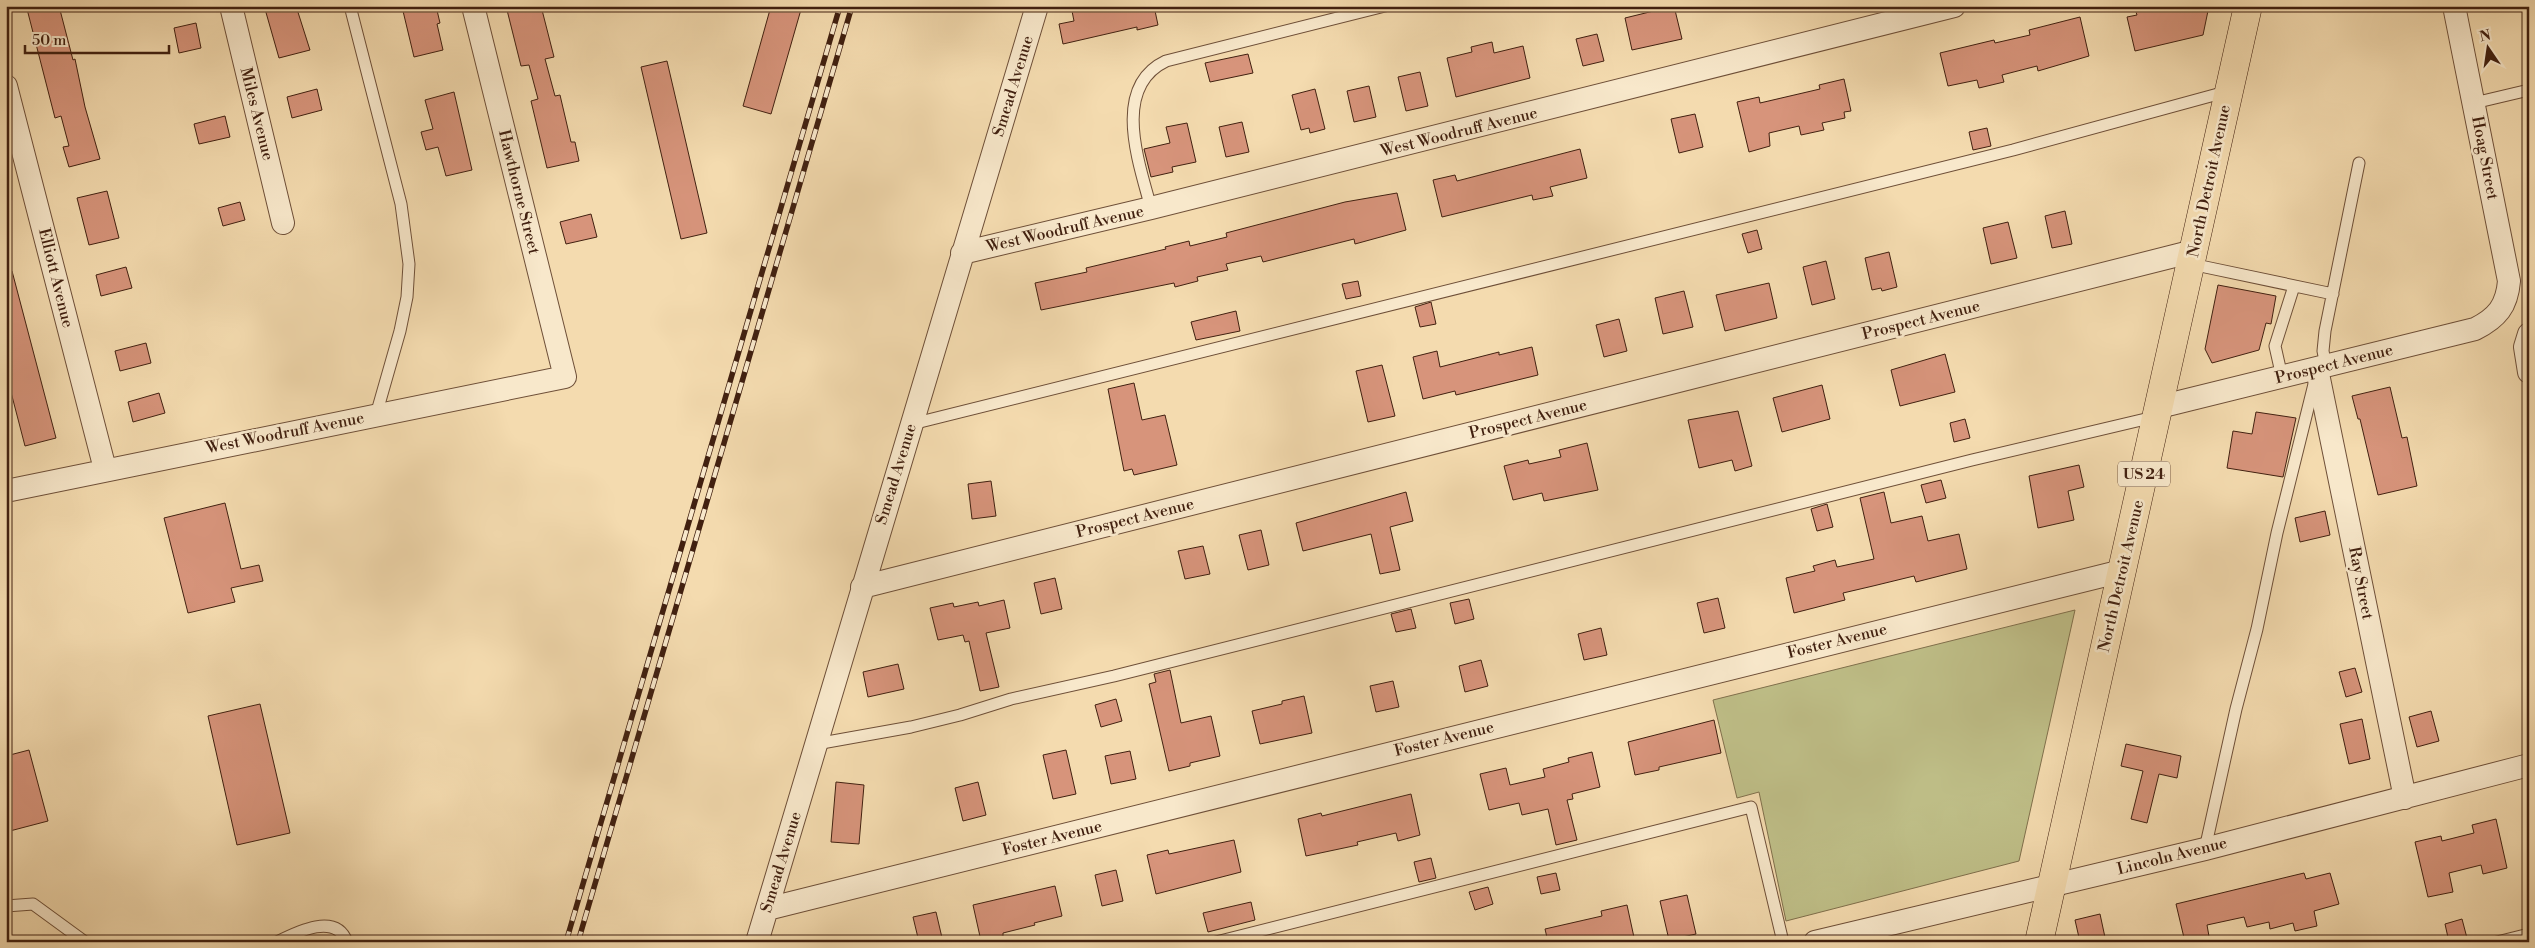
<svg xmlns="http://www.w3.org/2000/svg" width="2535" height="948" viewBox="0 0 2535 948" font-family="'Libre Bodoni',serif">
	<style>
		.green { fill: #bfbf88; stroke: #80704c }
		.building { fill: #d7947b; stroke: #412010 }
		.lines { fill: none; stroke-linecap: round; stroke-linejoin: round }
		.lane-casing { stroke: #6e4f38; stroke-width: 13 }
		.street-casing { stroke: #6e4f38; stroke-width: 24 }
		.primary-casing { stroke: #412010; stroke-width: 29 }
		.lane { stroke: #f8e8cb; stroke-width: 11 }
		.street { stroke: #f8e8cb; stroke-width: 22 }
		.primary { stroke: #f4dbaf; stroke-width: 28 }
		.rail-casing { stroke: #412010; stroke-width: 5.5 }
		.rail { stroke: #f8e8cb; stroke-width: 4; stroke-dasharray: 11; stroke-linecap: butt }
		.labels { text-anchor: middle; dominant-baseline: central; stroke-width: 5; stroke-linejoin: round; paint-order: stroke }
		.shield { fill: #f8e8cb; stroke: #785c48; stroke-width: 1 }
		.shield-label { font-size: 15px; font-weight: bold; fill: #412010 }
		.street-label { font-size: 16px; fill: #412010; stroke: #f8e8cb }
	</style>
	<rect width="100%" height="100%" fill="#f4dbaf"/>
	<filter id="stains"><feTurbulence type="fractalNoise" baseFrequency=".004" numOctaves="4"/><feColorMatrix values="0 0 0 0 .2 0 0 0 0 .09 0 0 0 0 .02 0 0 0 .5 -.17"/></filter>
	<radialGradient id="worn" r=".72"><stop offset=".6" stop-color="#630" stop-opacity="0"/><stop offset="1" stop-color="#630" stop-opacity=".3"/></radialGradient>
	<path class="green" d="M2075,610L2019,861L1786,921L1759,792L1737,798L1713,700Z"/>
	<path class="building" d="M36,6H59L73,60L75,59L85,107L100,159L69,167L63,147L69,146L61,116L55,118L27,9Z
		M278,6H296L310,50L279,58L265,9Z
		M421,6H436L440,23L437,24L443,50L414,57L403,11Z
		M506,6H541L554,57L545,59L555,96L560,95L571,142H575L579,161L547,168L531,101L538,99L529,65L521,66Z
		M771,6H802L771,114L743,106Z
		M1071,6H1154L1158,25L1137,30V27L1063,44L1059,24L1074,21Z
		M1674,6L1682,39L1632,50L1625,18Z
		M2134,6H2209L2203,35L2135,51L2127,17L2137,15Z
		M2080,17L2089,56L2038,71L2037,66L2002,75L2004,82L1979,88L1977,80L1948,86L1940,53L1994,40L1995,43L2030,35L2029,30Z
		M196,23L201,48L179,53L174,28Z
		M1597,34L1604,61L1583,66L1576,39Z
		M1492,42L1494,53L1523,46L1530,78L1456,97L1447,58L1472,52L1471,47Z
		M1248,54L1253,73L1210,82L1205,63Z
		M667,61L707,233L681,239L641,67Z
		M1420,72L1428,106L1406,111L1398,77Z
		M1844,79L1851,111L1844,112L1845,118L1822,123L1824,130L1801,135L1799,126L1769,133L1770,146L1749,152L1737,102L1759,97L1760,103L1820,89L1819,85Z
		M1369,86L1376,117L1354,122L1347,91Z
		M317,89L322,110L292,118L287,97Z
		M1315,89L1325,129L1310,133L1309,128L1301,130L1292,95Z
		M454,92L472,170L446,176L438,147L426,150L421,132L433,129L425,100Z
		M1695,114L1703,147L1679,153L1671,119Z
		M225,116L230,137L199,144L194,124Z
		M1242,122L1249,152L1226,157L1219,127Z
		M1187,123L1196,162L1172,167L1173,172L1151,177L1144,149L1170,143L1166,127Z
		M1987,128L1991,146L1973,150L1969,132Z
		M1580,149L1587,178L1550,187L1553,196L1533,200L1532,195L1442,217L1433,180L1455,175L1457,181Z
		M107,191L119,238L89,245L77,198Z
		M1397,193L1406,230L1355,244L1354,239L1263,262L1261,256L1226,264L1228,270L1197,277L1198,281L1175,287L1174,283L1041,310L1035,283L1087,272L1086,268L1166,249L1165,247L1189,241L1190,246L1227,237L1226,233L1345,202Z
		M240,202L245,220L223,226L218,208Z
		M2065,211L2072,244L2052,248L2045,216Z
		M591,214L597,237L566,244L560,222Z
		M2008,222L2017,258L1991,264L1983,228Z
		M1757,230L1762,249L1748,253L1742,234Z
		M1889,252L1897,287L1882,291L1881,288L1872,290L1865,258Z
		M1826,261L1835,299L1812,305L1803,267Z
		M126,267L132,288L101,296L96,275Z
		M12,271L56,438L25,446L6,373V272Z
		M1358,281L1361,296L1346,299L1342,284Z
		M1769,283L1777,318L1725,331L1716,295Z
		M2218,285L2276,296L2271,324L2266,323L2259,350L2212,363L2205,349Z
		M1684,291L1693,327L1663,334L1655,298Z
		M1431,302L1436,324L1420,327L1415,307Z
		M1236,311L1240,331L1196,340L1191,322Z
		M1619,319L1627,351L1604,357L1596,325Z
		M146,343L151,363L120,371L115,351Z
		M1532,347L1538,375L1456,395L1455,391L1423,399L1413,357L1437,351L1440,367L1499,352V355Z
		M1945,354L1955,392L1900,406L1891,370Z
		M1382,365L1395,416L1368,422L1356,371Z
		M1134,383L1142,420L1165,415L1177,465L1134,475L1132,469L1124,471L1108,389Z
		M1822,385L1830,419L1782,432L1773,398Z
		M2390,387L2402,438L2407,437L2417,486L2378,495L2360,419H2358L2352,396Z
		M159,393L165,413L133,422L128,402Z
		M1738,411L1752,466L1735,471L1732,460L1699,468L1688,420Z
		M2256,412L2296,418L2283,477L2227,468L2233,431L2252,434Z
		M1965,419L1970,438L1954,442L1950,423Z
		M1587,443L1598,490L1544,501L1542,493L1513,500L1504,466L1528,460L1529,464L1561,457L1559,450Z
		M2079,465L2084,487L2068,491L2074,520L2038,528L2029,476Z
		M1941,480L1946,498L1926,503L1921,485Z
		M991,481L996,516L972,519L968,484Z
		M1406,492L1413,521L1390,527L1400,570L1380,574L1371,534L1303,551L1296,523Z
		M1884,492L1891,523L1922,516L1928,541L1959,534L1967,569L1916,582L1914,576L1873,586L1843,593L1845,600L1794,613L1786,578L1815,571L1813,566L1835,560L1837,567L1874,559L1860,498Z
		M225,503L241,569L259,565L263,581L231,588L235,602L188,613L164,518Z
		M1827,504L1833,527L1817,531L1811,509Z
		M2325,511L2330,535L2300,542L2295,518Z
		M1261,530L1269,565L1248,570L1239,535Z
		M1203,546L1210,574L1185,579L1178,551Z
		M1055,578L1062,609L1041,614L1034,583Z
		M1718,598L1725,628L1704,633L1697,603Z
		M1469,599L1474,619L1455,624L1450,603Z
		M1004,600L1010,628L986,633L999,687L980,691L969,641L965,642L963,635L938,640L930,608L953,603L954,607L978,602L979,606Z
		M1411,609L1416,628L1396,632L1391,614Z
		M1601,628L1607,655L1584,660L1578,634Z
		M1481,660L1488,686L1465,692L1459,666Z
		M898,664L904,689L868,697L863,672Z
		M2355,668L2362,692L2346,697L2339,672Z
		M1170,670L1181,723L1211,716L1220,756L1190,763V766L1169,771L1149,684L1156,682L1154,674Z
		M1393,681L1399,707L1376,712L1370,686Z
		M1304,696L1312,733L1260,744L1252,711L1282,704V701Z
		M1116,699L1122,721L1101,727L1095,705Z
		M260,704L290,833L237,845L208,716Z
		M2431,711L2439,741L2417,747L2409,717Z
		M2362,719L2370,759L2349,764L2340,724Z
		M1714,720L1721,753L1659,767V770L1635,775L1628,742Z
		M2126,744L2181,756L2177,778L2159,774L2147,823L2131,819L2143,771L2121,766Z
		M29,750L48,821L6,832V756Z
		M1066,750L1076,794L1053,799L1043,755Z
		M1130,751L1136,779L1111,784L1105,756Z
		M1592,752L1600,787L1572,794L1573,799L1567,800L1577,840L1556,845L1548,809L1522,815L1519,803L1489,810L1480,774L1506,768L1510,785L1545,777L1543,769L1569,762L1568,758Z
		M836,782L864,785L859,844L831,842Z
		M978,782L986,815L963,821L955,788Z
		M1411,794L1420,835L1398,841L1396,833L1357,842L1358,845L1306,856L1298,819L1321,813L1322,816Z
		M2496,819L2507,868L2483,874L2481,865L2449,873L2453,892L2428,897L2415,842L2441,836L2442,841L2474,833L2472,825Z
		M1234,840L1241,872L1156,894L1147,855L1168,850L1169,854Z
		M1431,858L1436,878L1419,882L1414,862Z
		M1116,870L1123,901L1102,906L1095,875Z
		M1556,873L1560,890L1541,894L1537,877Z
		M2304,873L2306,879L2330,873L2339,904L2314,911L2317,926L2295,931L2293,923L2270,929L2269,922L2247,927L2244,917L2207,925L2210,942H2185L2176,904Z
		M1055,886L1062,916L1034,923L1035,925L1003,933V936L981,941L973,905Z
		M1488,887L1493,904L1475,910L1469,892Z
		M1687,895L1696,934L1669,940L1660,901Z
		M1251,902L1255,920L1208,932L1203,913Z
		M1627,905L1635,942H1548L1545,929L1602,916L1601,911Z
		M936,912L943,942H919L913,917Z
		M2100,914L2106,942H2080L2075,920Z
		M2462,919L2467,938L2449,942L2445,924Z"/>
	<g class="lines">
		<defs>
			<path id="lane" d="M350,6L401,204L409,264L407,297L400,331L376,415
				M2474,103L2529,90
				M1151,208C1139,163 1111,87 1166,61L1385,6
				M2191,264L2333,294
				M2326,366L2323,351L2325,331L2359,163
				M2282,377L2275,346L2294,286
				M912,424L2013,150L2229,91
				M816,744L911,727L960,715L1011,699L1114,676L1972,460L2154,417
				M2205,849L2236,709L2257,629L2277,533L2315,380
				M6,906L33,904L85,942
				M277,942C297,932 336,912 347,942
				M1216,942L1751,807L1783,942
				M2497,942L2529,934"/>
			<path id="street" d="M231,6L283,223
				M6,86L105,469
				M962,253L1151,208L1954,6
				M2529,334L2525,347L2529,372
				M2317,369L2405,798
				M2159,407L2475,329C2497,318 2507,306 2509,281L2454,6
				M6,491L565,377L473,6
				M862,587L2194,251
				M767,909L2122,571
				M757,942L1037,6
				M1815,942L2205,849L2529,765"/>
			<path id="primary" d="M2039,942L2248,6"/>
		</defs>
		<use href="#lane" class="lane-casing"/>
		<use href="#street" class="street-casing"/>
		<use href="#primary" class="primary-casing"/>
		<use href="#lane" class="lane"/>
		<use href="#street" class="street"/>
		<use href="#primary" class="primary"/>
		<defs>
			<path id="rail" d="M566,942L840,6
				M578,942L852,6"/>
		</defs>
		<use href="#rail" class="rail-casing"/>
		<use href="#rail" class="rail"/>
	</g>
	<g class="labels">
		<rect class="shield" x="2118" y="461.5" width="52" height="25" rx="4"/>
		<g class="shield-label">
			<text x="2144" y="474">US 24</text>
		</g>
		<g class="street-label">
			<text transform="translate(1013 86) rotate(-73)">Smead Avenue</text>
			<text transform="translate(257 114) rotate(76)">Miles Avenue</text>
			<text transform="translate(1459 132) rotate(-14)">West Woodruff Avenue</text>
			<text transform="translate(2485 158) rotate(79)">Hoag Street</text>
			<text transform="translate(2209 181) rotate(-78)">North Detroit Avenue</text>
			<text transform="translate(519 192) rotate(76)">Hawthorne Street</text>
			<text transform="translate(1065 229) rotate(-13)">West Woodruff Avenue</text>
			<text transform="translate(56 278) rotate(76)">Elliott Avenue</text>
			<text transform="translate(1921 320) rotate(-14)">Prospect Avenue</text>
			<text transform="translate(2334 364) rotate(-14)">Prospect Avenue</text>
			<text transform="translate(1528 419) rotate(-14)">Prospect Avenue</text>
			<text transform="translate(285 433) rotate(-11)">West Woodruff Avenue</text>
			<text transform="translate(896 474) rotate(-73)">Smead Avenue</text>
			<text transform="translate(1135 518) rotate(-14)">Prospect Avenue</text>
			<text transform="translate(2121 576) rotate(-77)">North Detroit Avenue</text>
			<text transform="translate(2361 583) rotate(79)">Ray Street</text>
			<text transform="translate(1837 641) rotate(-14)">Foster Avenue</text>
			<text transform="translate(1444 739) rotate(-14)">Foster Avenue</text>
			<text transform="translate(1052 838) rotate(-14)">Foster Avenue</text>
			<text transform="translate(2172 856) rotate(-14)">Lincoln Avenue</text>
			<text transform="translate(781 862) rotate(-73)">Smead Avenue</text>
		</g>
	</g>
	<rect width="2535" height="948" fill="none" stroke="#f4dbaf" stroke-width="25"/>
	<rect x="8" y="8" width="2520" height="933" fill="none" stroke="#412010" stroke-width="2.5"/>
	<rect x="12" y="12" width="2510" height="923" fill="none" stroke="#412010"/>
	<g transform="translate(2488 48) rotate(347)" stroke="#f8e8cb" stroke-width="4" paint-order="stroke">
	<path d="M0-4L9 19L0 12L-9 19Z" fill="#412010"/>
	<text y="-8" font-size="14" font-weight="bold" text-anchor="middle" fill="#412010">N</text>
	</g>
	<path d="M25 45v8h144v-8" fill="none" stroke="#412010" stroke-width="2.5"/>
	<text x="32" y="45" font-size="15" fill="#412010" stroke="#f8e8cb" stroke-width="4" paint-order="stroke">50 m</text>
	<rect width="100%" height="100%" filter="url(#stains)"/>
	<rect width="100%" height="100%" fill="url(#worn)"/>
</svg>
